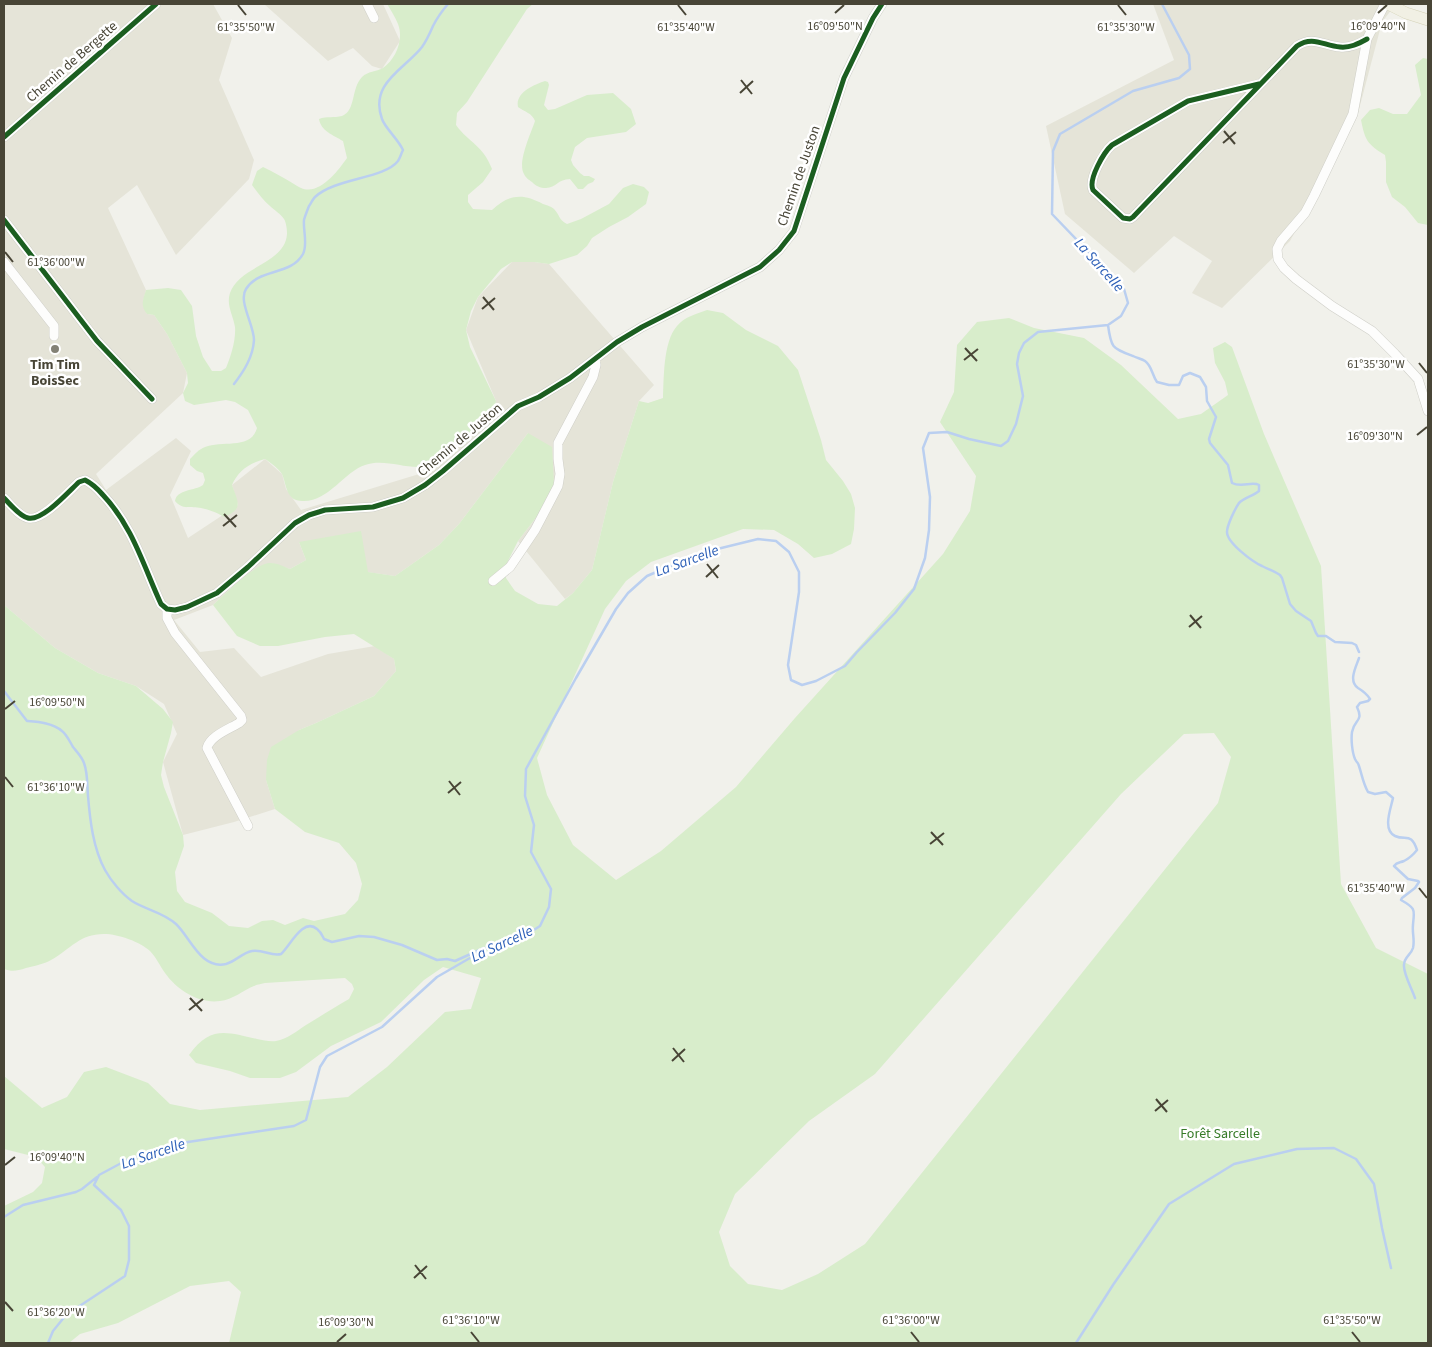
<svg xmlns="http://www.w3.org/2000/svg" width="1432" height="1347" viewBox="0 0 1432 1347" font-family="'Source Sans 3',sans-serif">
	<style>
		.residential { fill: #e5e4d8 }
		.green { fill: #d8edcb; fill-rule: evenodd }
		.lines { fill: none; stroke-linecap: round; stroke-linejoin: round }
		.stream { stroke: #bacff0; stroke-width: 2.5 }
		.minor-casing { stroke: #cfcfc8; stroke-width: 10 }
		.major-casing { stroke: #d4d2b8; stroke-width: 12 }
		.minor { stroke: #fdfdfc; stroke-width: 9 }
		.major { stroke: #f1f0e4; stroke-width: 11 }
		.cycleway-casing { stroke: #fff; stroke-width: 8 }
		.cycleway { stroke: #1b5e20; stroke-width: 5 }
		.ticks { fill: none; stroke: #484536; stroke-width: 2 }
		.poi-dot { fill: #838175; stroke: #fff; stroke-width: 2 }
		.labels { text-anchor: middle; dominant-baseline: central; stroke-width: 5; stroke-linejoin: round; paint-order: stroke }
		.street-label { font-size: 14px; fill: #484536; stroke: #fff }
		.poi-label { font-size: 14px; font-weight: bold; fill: #484536; stroke: #fff }
		.park-label { font-size: 14px; fill: #367b28; stroke: #fff }
		.water-label { font-size: 15px; font-style: italic; fill: #2c5fb7; stroke: #fff }
		.ticks-label { font-size: 12px; text-anchor: middle; fill: #484536; stroke: #fff; stroke-width: 5; stroke-linejoin: round; paint-order: stroke }
	</style>
	<rect width="100%" height="100%" fill="#f1f1eb"/>
	<path class="residential" d="M5,4H213L232,38L219,80L254,160L249,179L176,255L137,185L108,208L146,290L143,302L147,314L154,315L167,334L187,373L183,393L96,474L106,490L176,438L191,451L170,495L188,538L238,505L232,485L265,459L282,474L286,489L301,510L429,471L488,422L496,401L466,330L478,297L512,262H534L549,264L654,385L639,401L613,482L592,570L573,593L565,599L518,541L538,515L528,433L459,524L439,545L395,576L367,572L299,542L306,560L290,569L271,563L231,588L213,605L174,620L200,652L234,648L261,677L328,654L375,646L394,659L396,671L374,696L316,723L299,730L266,780L275,809L234,822L183,835L163,762L177,734L164,704L136,686L98,673L55,648L4,605V5Z
		M264,4H383L400,41L382,69L372,66L353,48L328,61Z
		M1153,4H1396L1382,22L1357,117L1290,241L1222,308L1192,293L1212,261L1174,236L1134,273L1065,214L1046,126L1174,60Z"/>
	<path class="green" d="M387,4H533L527,9L467,102L457,113L456,125C469,143 483,145 492,169L483,182L468,195V202L473,209L492,210C509,194 523,193 543,204C547,205 552,207 554,209C560,215 558,219 567,224L581,219L609,204L623,188L633,184L644,187L649,192L646,204L628,217L609,227L592,238L587,246L577,255L549,264L534,262H512L501,269L478,297L471,311L466,330L470,347L496,401C494,408 493,417 488,422C481,432 430,466 418,467C400,467 383,459 365,465C344,472 329,501 304,501C286,502 287,486 282,474C278,468 271,463 265,459C249,463 238,471 232,485C238,502 244,509 224,517C216,512 210,510 201,508C191,506 182,510 175,501C177,489 195,491 203,485L205,480L203,473L197,471L190,465V459C194,455 199,449 205,447C222,440 251,450 257,428L248,410L235,402L226,400L194,405L185,401L183,393L188,383L187,373L167,334L154,315L147,314C140,305 143,300 146,290L168,288L181,290L192,306L196,336L203,357L212,371H221L226,368C231,356 236,340 235,327C233,315 226,305 230,293C239,266 285,264 287,234C287,229 286,222 284,219C281,214 274,210 270,206C263,200 258,193 252,185L257,171L263,167C274,172 284,178 294,184C296,185 298,187 301,188C319,196 338,171 347,158L343,141C333,135 321,131 319,119C327,116 334,118 342,116C356,111 351,88 362,77C368,71 376,72 383,68C396,59 404,39 398,24C395,17 391,10 387,4Z
		M1423,58L1428,59V225L1418,223L1405,207L1392,197L1386,182V162L1385,155C1367,144 1365,140 1361,120L1370,110L1379,108L1393,114H1407L1421,95L1415,65Z
		M545,81L548,82L549,85L544,105L548,110L555,109L587,95L613,93L631,109L636,124L626,132L587,138L575,147L571,160L573,165L580,173L584,176H589L595,179L593,182L588,184L583,189H578L570,179C558,179 556,188 546,188C540,188 536,186 532,182C529,180 525,177 524,174C517,163 531,133 535,121C532,113 525,112 518,107C515,93 533,85 545,81Z
		M707,310L723,313L746,330L778,346L798,370L821,440L826,460L843,481L851,494L855,508L854,529L851,544L832,554L814,558L798,544L774,530L743,529L651,562L626,581L605,609L537,758L547,795L573,845L616,880L661,851L736,787L795,718L943,554L970,511L976,476L940,422L954,392L957,345L977,322L1009,318L1034,328L1084,338L1121,365L1178,419L1201,414L1228,395L1225,382L1215,363L1213,348L1225,342L1232,347L1264,434L1321,566L1341,884L1376,948L1428,974V1343H229L241,1292L229,1281L190,1286L118,1323L80,1334L69,1343H4V1206L33,1192L42,1183L45,1167L36,1157L4,1149V1076L42,1108L67,1097L84,1072L106,1067L148,1083L170,1104L200,1110L348,1097L387,1067L445,1012L471,1009L481,978L443,967L424,980L381,1022L331,1046L296,1072L280,1078H250L230,1071L196,1063L189,1055C210,1025 227,1032 257,1039C263,1040 270,1042 276,1041C287,1039 297,1031 306,1025C321,1016 335,1007 349,999L354,989L352,984L345,978L265,983C262,984 258,984 254,986C243,990 233,1000 220,1001C199,1004 177,990 165,973C160,966 156,957 150,951C140,942 119,934 104,934C79,934 71,949 51,960C44,964 34,966 26,968C17,971 12,972 4,969V605L55,648L98,673L136,686L163,709L173,722L171,733L163,762L161,775L164,787L183,835L184,846L175,872L177,891L185,902L212,913L229,926L248,928L262,921L273,920L285,925L303,918L314,921L345,914L358,900L362,884L356,863L339,843L305,832L275,809L266,780L267,760L271,747L299,730L316,723L374,696L396,671L394,659L354,634L325,637L278,646H260L237,636L213,605C224,595 256,562 271,563C277,563 285,567 290,569L306,560L299,542L361,531L368,572L395,576L439,545L459,524L528,433L552,447L554,484L538,515L518,541L506,565V578L515,591L538,604L557,606L573,593L592,570L613,482L639,401L648,403L663,398C664,378 663,342 677,326C684,317 696,314 707,310ZM1214,733L1231,757L1218,803L865,1244L818,1274L782,1290L748,1284L730,1266L719,1232L735,1194L809,1121L875,1074L1121,794L1184,734Z"/>
	<g class="lines">
		<path class="stream" d="M1108,325C1111,348 1112,348 1133,356C1137,358 1142,359 1145,361C1152,366 1152,375 1157,382L1169,385H1179L1183,376L1190,373L1200,377L1206,387L1207,401L1216,417L1209,439L1210,443L1228,465L1232,483C1242,488 1252,481 1259,485V491C1253,496 1244,498 1239,503C1235,509 1227,525 1227,532C1227,543 1253,562 1262,566C1268,569 1274,571 1280,575L1282,578L1290,604L1296,611L1311,621L1316,633L1318,636H1326L1335,642L1352,643L1356,645L1359,652
			M234,384C244,371 253,357 254,340C254,325 238,301 246,289C259,268 291,276 303,254C308,244 303,231 304,220C305,216 307,211 309,206C311,203 313,199 315,197C335,178 384,179 398,161C400,158 401,154 403,150C398,139 385,128 382,119C369,83 405,69 422,47C427,40 430,33 433,26C437,18 442,11 448,4
			M1359,658C1356,667 1348,681 1358,688C1363,691 1367,694 1370,699L1368,701L1360,703L1357,707C1364,722 1354,719 1352,732C1351,739 1352,752 1355,759C1358,765 1357,760 1359,766C1362,775 1363,783 1368,792L1375,794L1386,792L1393,798C1391,808 1382,830 1395,836C1406,841 1411,832 1417,850C1413,855 1410,858 1404,861C1399,863 1397,862 1394,866L1408,879L1418,881L1419,882L1415,888L1402,898L1401,900C1417,909 1414,910 1413,925C1412,933 1415,940 1413,948C1411,955 1404,957 1404,965C1403,973 1412,989 1415,998
			M4,691L27,721C39,722 53,723 62,731C67,735 70,742 73,747C77,752 82,757 84,763C88,774 87,785 88,796C90,820 93,848 105,870C111,881 122,894 132,901C146,910 163,912 176,924C190,937 201,970 226,964C236,961 242,953 252,951C263,949 272,957 281,954C290,946 303,917 317,929C321,932 322,935 324,939L332,942L359,936L374,937L402,945L437,960L447,959L455,961L484,948
			M4,1217L23,1205L76,1192L82,1189L97,1177
			M48,1343L53,1331L66,1315L125,1276L129,1260V1226L121,1210L94,1185L99,1175L127,1160L188,1142L294,1126L306,1120L320,1067L327,1056L382,1027L437,977L496,943L526,935L540,926L549,907L551,889L531,852L534,825L525,796L526,769L576,678L616,609L628,593L647,576L701,553L758,539L776,541L789,552L799,572V592L788,665L791,680L802,685L816,681L845,666L857,652L895,613L914,589L925,558L929,530L930,497L923,448L929,433L947,432L969,439L1001,446L1008,441L1016,424L1023,396L1017,364L1019,353L1024,343L1038,332L1108,325L1121,316L1128,303L1124,289L1052,214L1053,151L1060,134L1133,91L1179,78L1190,69L1189,55L1162,4
			M1076,1343L1113,1285L1169,1204L1234,1164L1297,1149L1334,1148L1356,1159L1374,1184L1382,1228L1391,1268"/>
		<defs>
			<path id="minor" d="M367,4L374,18
				M1385,4L1367,39L1353,114L1314,196L1305,213L1281,241L1277,249L1278,259L1284,268L1296,279L1332,306L1372,331L1395,354L1418,379L1428,411
				M1259,84L1188,101L1112,145C1104,152 1088,179 1093,190L1123,218L1130,219L1133,217L1297,46C1313,35 1324,46 1340,47C1350,48 1358,44 1367,39
				M4,137L156,4
				M4,220L97,341L152,399
				M4,262L54,326V336
				M4,498C10,504 19,516 28,518C42,522 69,491 79,482L85,480C93,484 97,488 103,495C133,527 143,565 161,604L167,609L175,610L187,607L217,593L248,567L295,523L309,515L325,510L373,507L403,498L425,485L443,471L518,406L539,397L570,378L617,342L642,327L760,267L779,250L794,231L844,78L873,18L882,4
				M493,581L510,567L535,530L558,486L560,474L558,459V443L593,377L596,365L595,359
				M167,609V618L175,633L241,716L242,720L239,723C229,729 210,736 207,748L248,826"/>
			<path id="major" d="M1388,4L1406,13L1428,20"/>
		</defs>
		<use href="#minor" class="minor-casing"/>
		<use href="#major" class="major-casing"/>
		<use href="#minor" class="minor"/>
		<use href="#major" class="major"/>
		<defs>
			<path id="cycleway" d="M1259,84L1188,101L1112,145C1104,152 1088,179 1093,190L1123,218L1130,219L1133,217L1297,46C1313,35 1324,46 1340,47C1350,48 1358,44 1367,39
				M4,137L156,4
				M4,220L97,341L152,399
				M4,498C10,504 19,516 28,518C42,522 69,491 79,482L85,480C93,484 97,488 103,495C133,527 143,565 161,604L167,609L175,610L187,607L217,593L248,567L295,523L309,515L325,510L373,507L403,498L425,485L443,471L518,406L539,397L570,378L617,342L642,327L760,267L779,250L794,231L844,78L873,18L882,4"/>
		</defs>
		<use href="#cycleway" class="cycleway-casing"/>
		<use href="#cycleway" class="cycleway"/>
	</g>
	<path class="ticks" d="M238,5L246,15M678,5L686,15M1118,5L1126,15M835,13L844,5M1378,13L1387,5M741,80L752,94M740,93L753,81M1224,131L1235,144M1223,143L1236,132M5,252L13,262M483,297L494,310M482,309L495,298M965,348L977,361M964,360L978,349M1419,363L1427,373M1417,435L1427,427M224,514L236,527M223,526L237,515M707,564L718,578M706,577L719,565M1190,615L1201,628M1189,627L1202,616M5,709L15,701M5,777L13,787M449,781L460,795M448,793L461,782M931,832L943,845M930,844L944,833M1419,888L1427,898M190,998L202,1011M189,1010L203,999M673,1048L684,1062M672,1061L685,1049M1156,1099L1167,1112M1155,1111L1168,1100M5,1165L15,1157M415,1265L426,1279M414,1278L427,1266M5,1302L13,1311M471,1332L479,1342M911,1332L919,1342M1352,1332L1360,1342M337,1342L346,1334"/>
	<circle class="poi-dot" cx="55" cy="349" r="5"/>
	<g class="labels">
		<g class="street-label">
			<text transform="translate(72 62) rotate(-41)">Chemin de Bergette</text>
			<text transform="translate(799 176) rotate(-71)">Chemin de Juston</text>
			<text transform="translate(460 440) rotate(-40)">Chemin de Juston</text>
		</g>
		<g class="poi-label">
			<text x="55" y="365">Tim Tim<tspan x="55" dy="16">BoisSec</tspan></text>
		</g>
		<g class="park-label">
			<text x="1220" y="1134">Forêt Sarcelle</text>
		</g>
		<g class="water-label">
			<text transform="translate(1099 265) rotate(48)">La Sarcelle</text>
			<text transform="translate(687 561) rotate(-20)">La Sarcelle</text>
			<text transform="translate(502 944) rotate(-25)">La Sarcelle</text>
			<text transform="translate(153 1154) rotate(-19)">La Sarcelle</text>
		</g>
	</g>
	<g class="ticks-label">
		<text x="835" y="30">16°09'50"N</text>
		<text x="1378" y="30">16°09'40"N</text>
		<text x="246" y="31">61°35'50"W</text>
		<text x="686" y="31">61°35'40"W</text>
		<text x="1126" y="31">61°35'30"W</text>
		<text x="56" y="266">61°36'00"W</text>
		<text x="1376" y="368">61°35'30"W</text>
		<text x="1375" y="440">16°09'30"N</text>
		<text x="57" y="706">16°09'50"N</text>
		<text x="56" y="791">61°36'10"W</text>
		<text x="1376" y="892">61°35'40"W</text>
		<text x="57" y="1161">16°09'40"N</text>
		<text x="56" y="1316">61°36'20"W</text>
		<text x="471" y="1324">61°36'10"W</text>
		<text x="911" y="1324">61°36'00"W</text>
		<text x="1352" y="1324">61°35'50"W</text>
		<text x="346" y="1326">16°09'30"N</text>
	</g>
	<rect width="1432" height="1347" fill="none" stroke="#484536" stroke-width="10"/>
</svg>
